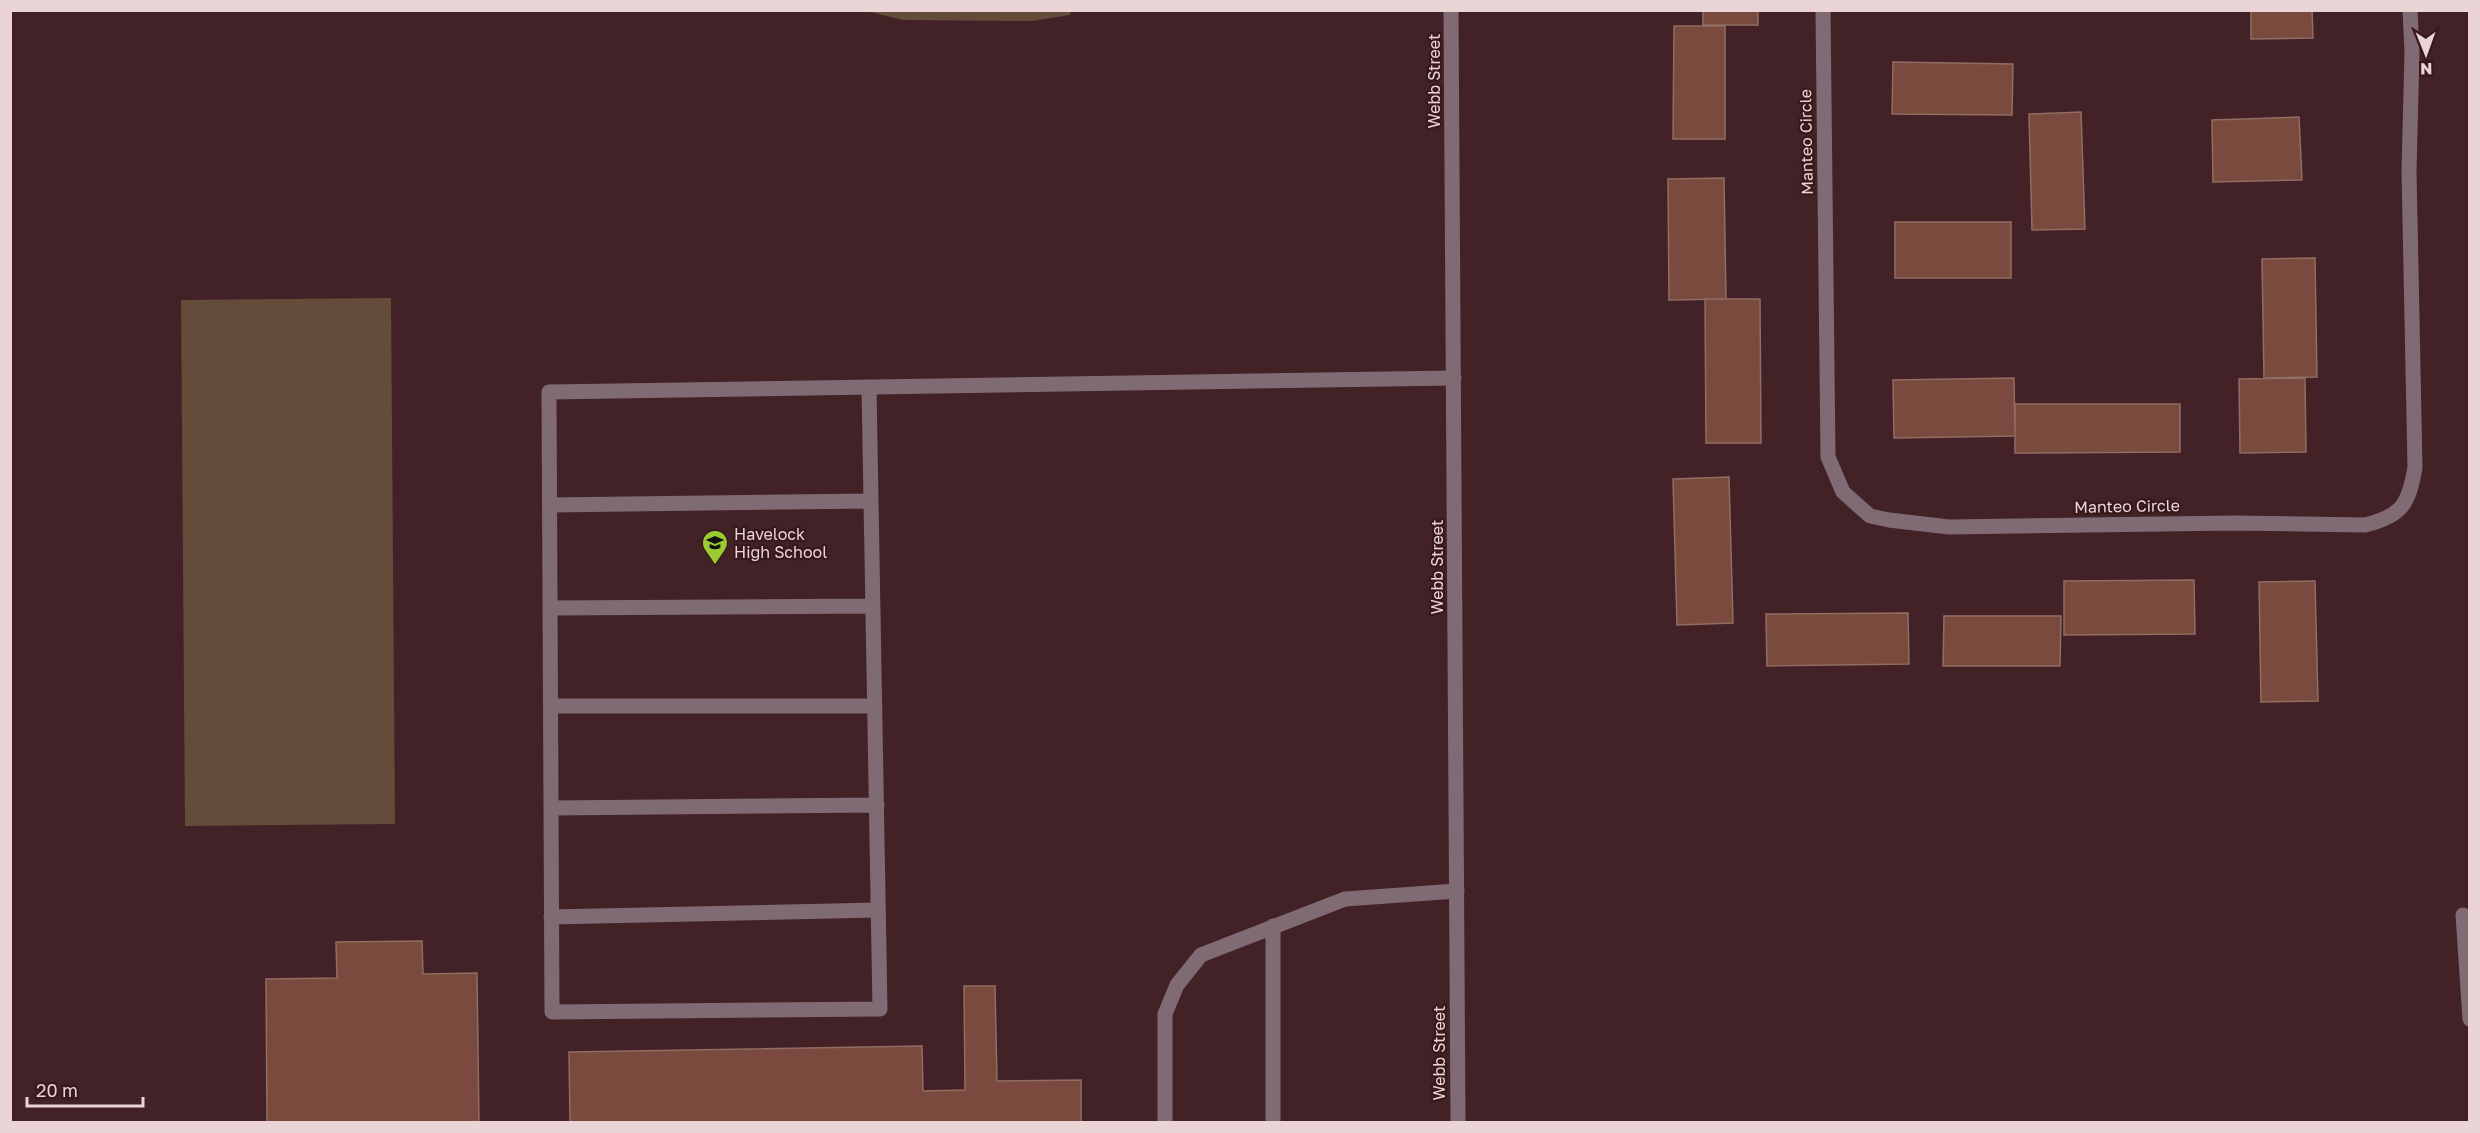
<svg xmlns="http://www.w3.org/2000/svg" width="2480" height="1133" viewBox="0 0 2480 1133" font-family="'Golos Text',sans-serif">
	<style>
		.green { fill: #634c3a }
		.building { fill: #794a3d; stroke: #916d63; stroke-width: 1.5 }
		.lines { fill: none; stroke-linecap: round; stroke-linejoin: round }
		.minor { stroke: #806b74; stroke-width: 15 }
		.labels { text-anchor: middle; dominant-baseline: central; stroke-width: 4.5; stroke-linejoin: round; paint-order: stroke }
		.street-label { font-size: 16px; fill: #ead4d6; stroke: #37191c }
		.poi-label { font-size: 16px; fill: #ead4d6; stroke: #37191c; text-anchor: start }
	</style>
	<rect width="100%" height="100%" fill="#422226"/>
	<path class="green" d="M866,11L1071,10V11L1070,15L1032,21L903,20Z
		M391,298L395,824L185,826L181,300Z"/>
	<path class="building" d="M1703,10H1758V25H1703Z
		M2251,10H2312L2313,38L2251,39Z
		M1674,26H1725V139H1673Z
		M1893,62L2013,64L2012,115L1892,114Z
		M2081,112L2085,229L2032,230L2029,114Z
		M2299,117L2302,180L2213,182L2212,120Z
		M1724,178L1726,299L1669,300L1668,179Z
		M1895,222H2011V278H1895Z
		M2315,258L2317,377L2264,378L2262,259Z
		M1705,299H1760L1761,443H1706Z
		M2014,378L2015,436L1894,438L1893,380Z
		M2305,378L2306,452L2240,453L2239,379Z
		M2015,404H2180V452L2015,453Z
		M1729,477L1733,623L1677,625L1673,479Z
		M2194,580L2195,634L2064,635V581Z
		M2315,581L2318,701L2261,702L2259,582Z
		M1908,613L1909,664L1767,666L1766,614Z
		M1944,616H2061L2060,666H1943Z
		M422,941L423,974L477,973L479,1122H267L266,979L337,978L336,942Z
		M964,986H995L997,1081L1081,1080V1122H570L569,1052L922,1046L923,1091L965,1090Z"/>
	<g class="lines">
		<path class="minor" d="M1451,10L1458,1122
			M1823,10L1828,457L1843,492L1870,516L1889,520L1949,527L2235,523L2365,525C2402,516 2409,504 2415,467L2409,171L2412,53L2410,10
			M869,387L880,1009L552,1012L549,392L1454,378
			M550,505L871,501
			M550,608L873,606
			M551,706H875
			M551,808L877,805
			M2463,915L2470,1019
			M551,917L878,910
			M1273,926V1122
			M1165,1122V1014L1177,985L1201,955L1345,899L1457,891"/>
	</g>
	<defs>
		<symbol id="school-pin" viewBox="-11 -11 22 30"><path d="M0 17L-7.5 6A9.5 9.5 0 1 1 7.5 6Z" fill="#9cca32" stroke="#37191c"/><path d="M0-5L7-2L0 1L-7-2ZM-4 1L0 2.5L4 1V4Q0 6-4 4Z" fill="#111"/></symbol>
	</defs>
	<g fill-rule="evenodd">
		<use href="#school-pin" x="700" y="528" width="30" height="40"/>
	</g>
	<g class="labels">
		<g class="street-label">
			<text transform="translate(1434 81) rotate(-90)">Webb Street</text>
			<text transform="translate(1806 142) rotate(-91)">Manteo Circle</text>
			<text transform="translate(2127 506) rotate(-1)">Manteo Circle</text>
			<text transform="translate(1437 567) rotate(-90)">Webb Street</text>
			<text transform="translate(1439 1053) rotate(-90)">Webb Street</text>
		</g>
		<g class="poi-label">
			<text x="734" y="534">Havelock<tspan x="734" dy="18">High School</tspan></text>
		</g>
	</g>
	<rect width="2480" height="1133" fill="none" stroke="#ead4d6" stroke-width="24"/>
	<g transform="translate(2426 54) rotate(179)" stroke="#37191c" stroke-width="4.5" paint-order="stroke">
	<path d="M0-4.5L10 22L0 15L-10 22Z" fill="#ead4d6"/>
	<text y="-9" font-size="16" font-weight="bold" text-anchor="middle" fill="#ead4d6">N</text>
	</g>
	<path d="M27 1097v9h116v-9" fill="none" stroke="#ead4d6" stroke-width="3"/>
	<text x="36" y="1097" font-size="18" fill="#ead4d6" stroke="#37191c" stroke-width="4.5" paint-order="stroke">20 m</text>
</svg>
